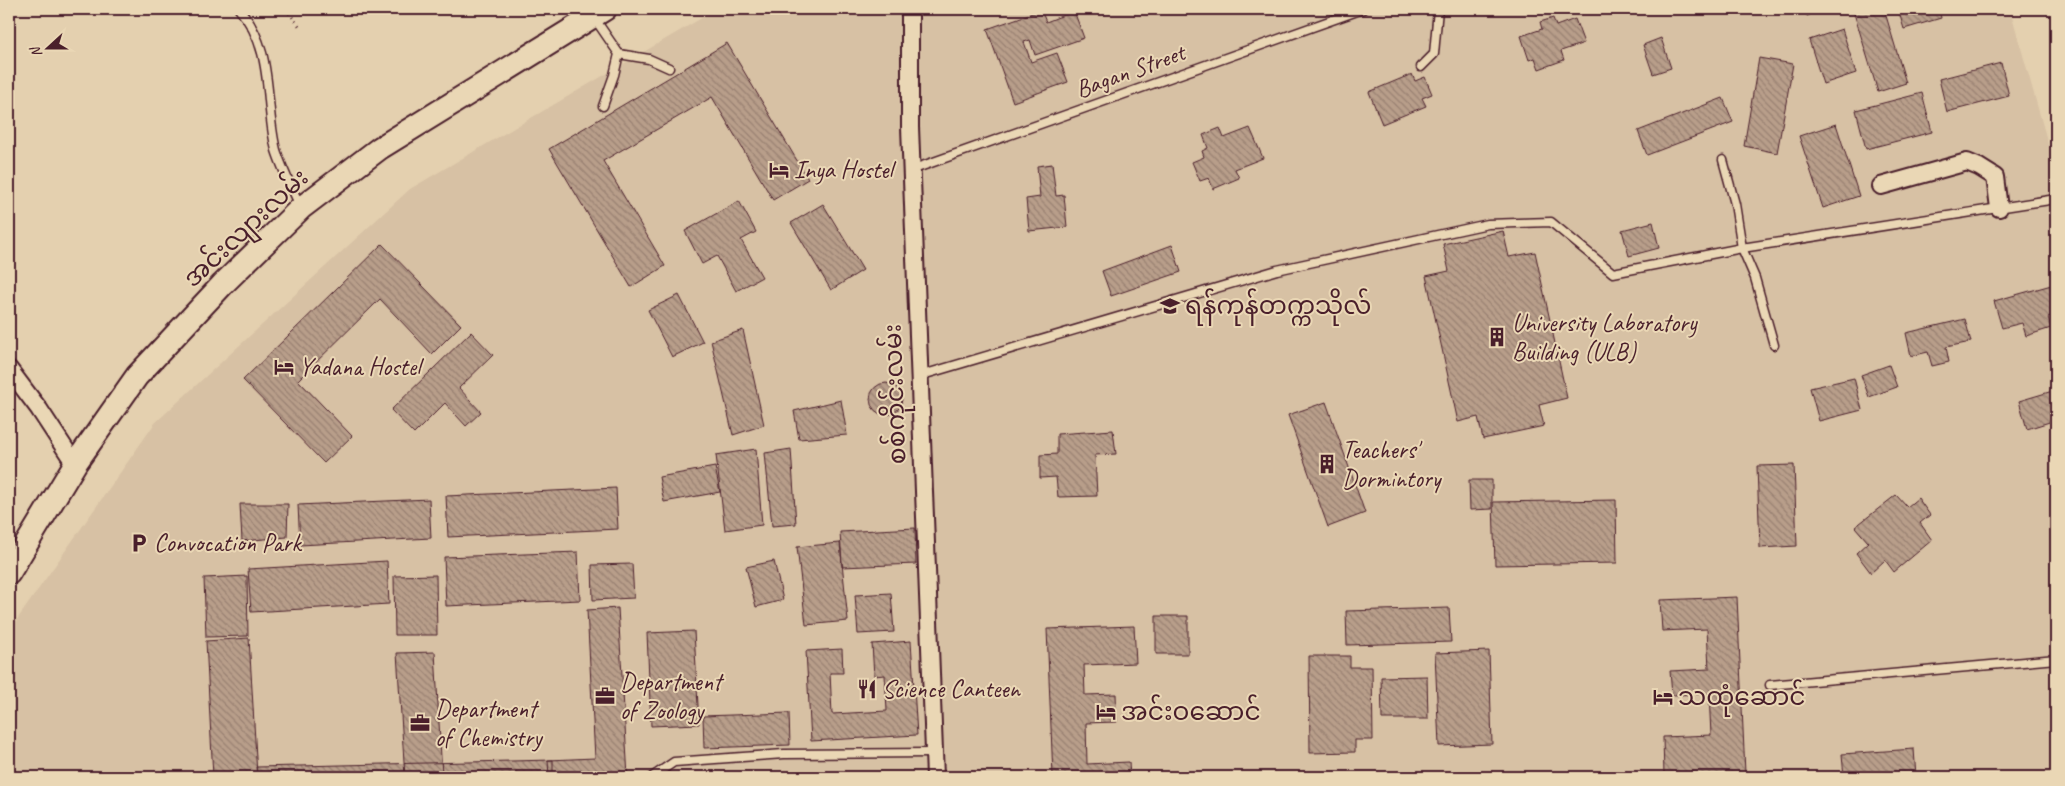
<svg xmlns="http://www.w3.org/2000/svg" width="2065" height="786" viewBox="0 0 2065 786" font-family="Caveat,'Noto Sans Myanmar',sans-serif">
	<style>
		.built { fill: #d7c1a4 }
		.building { fill: url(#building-back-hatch); stroke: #4a1f2b }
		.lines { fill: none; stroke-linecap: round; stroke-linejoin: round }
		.lane-casing { stroke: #4a1f2b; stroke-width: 11 }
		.street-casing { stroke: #4a1f2b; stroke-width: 20 }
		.secondary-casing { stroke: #4a1f2b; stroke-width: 26 }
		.path { stroke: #4a1f2b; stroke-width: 3; stroke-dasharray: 1 4; stroke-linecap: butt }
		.lane { stroke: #ead7b5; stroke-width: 8 }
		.street { stroke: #ead7b5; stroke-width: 16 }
		.secondary { stroke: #ead7b5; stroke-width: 22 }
		.labels { text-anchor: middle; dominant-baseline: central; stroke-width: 4; stroke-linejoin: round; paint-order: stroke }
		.street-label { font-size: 25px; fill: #4a1f2b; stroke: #ead7b5 }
		.poi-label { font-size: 25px; fill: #4a1f2b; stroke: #ead7b5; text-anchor: start }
	</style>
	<defs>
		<pattern id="building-back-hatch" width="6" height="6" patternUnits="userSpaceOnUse" patternTransform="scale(1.25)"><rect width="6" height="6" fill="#b89e8a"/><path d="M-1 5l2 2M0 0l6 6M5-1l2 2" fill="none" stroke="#988071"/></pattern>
	</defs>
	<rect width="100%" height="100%" fill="#e4d0af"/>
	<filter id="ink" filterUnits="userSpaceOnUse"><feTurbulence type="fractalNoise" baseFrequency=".02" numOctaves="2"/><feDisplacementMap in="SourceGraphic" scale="10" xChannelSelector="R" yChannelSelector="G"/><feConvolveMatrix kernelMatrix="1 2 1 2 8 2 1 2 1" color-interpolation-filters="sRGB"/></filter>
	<g filter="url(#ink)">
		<path class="built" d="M717,9H2010L2056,172V777H9V631L155,423L410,189Z"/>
		<path class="building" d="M1804,9H1823L1807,16Z
			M1857,9H1884L1906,83L1878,92L1853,10Z
			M1898,9H1939L1941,18L1904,29Z
			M1041,10L1046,22L1074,11L1084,38L1035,55L1030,40L1024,42L1031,62L1057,53L1068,82L1013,102L987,29Z
			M1553,18L1556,26L1575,19L1584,43L1561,51L1564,60L1539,69L1535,58L1529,60L1521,36L1542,29L1540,22Z
			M1842,29L1856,73L1823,84L1809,40Z
			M1661,38L1671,68L1653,74L1643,45Z
			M727,43L808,179L773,200L712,97L603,161L665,266L631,287L549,149Z
			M1759,58L1793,64L1777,153L1744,146Z
			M2001,63L2009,96L1947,112L1939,79Z
			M1412,74L1415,81L1425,77L1432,94L1422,98L1426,106L1382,124L1369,92Z
			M1922,93L1932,132L1866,149L1856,110Z
			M1723,98L1733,122L1647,155L1638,131Z
			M1836,124L1859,196L1823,208L1799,136Z
			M1220,128L1224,138L1250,128L1263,158L1235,169L1239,178L1213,189L1209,178L1200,181L1192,162L1204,157L1202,151L1208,148L1203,135Z
			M1052,164L1056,196L1064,195L1067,227L1029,231L1026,199L1040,197L1037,166Z
			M739,201L756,232L741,240L762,277L736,291L717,256L702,264L685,231Z
			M823,204L863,270L831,290L791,223Z
			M1653,222L1659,248L1629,256L1622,230Z
			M1503,231L1509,257L1535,252L1567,398L1539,405L1544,426L1483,439L1478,417L1458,422L1426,276L1449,271L1443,244Z
			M382,244L461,325L432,354L380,299L298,380L352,436L324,463L243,380Z
			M1172,245L1181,272L1111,296L1102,271Z
			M2055,284L2056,314L2048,317L2051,328L2026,336L2022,323L2002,328L1994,301Z
			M679,295L703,342L672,357L648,310Z
			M1965,319L1971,342L1946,347L1949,362L1932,366L1928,352L1911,356L1906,333Z
			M743,330L764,425L733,435L711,341Z
			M471,332L493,355L459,388L481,412L466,426L445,403L414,434L391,410Z
			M1889,365L1897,387L1869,397L1861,375Z
			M1854,378L1862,410L1819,421L1810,388Z
			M870 399a16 16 0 1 1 32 0a16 16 0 1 1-32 0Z
			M2056,390V420L2027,429L2019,401Z
			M841,400L847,435L799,439L794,411Z
			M1326,402L1365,513L1328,527L1288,415Z
			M1113,430L1116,454L1095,455L1097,496L1058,497L1056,477L1040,478V455L1057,454V434Z
			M756,449L762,525L725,530L716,455Z
			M791,449L796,524L772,526L765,453Z
			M1794,465L1797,546L1760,548L1757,466Z
			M715,467L720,492L664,502L659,477Z
			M1469,480H1492V509L1470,510Z
			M616,488L618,529L448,537L446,496Z
			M1896,495L1907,507L1918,498L1930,515L1920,523L1932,540L1894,572L1885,560L1871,573L1856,553L1868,542L1855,527Z
			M429,499L431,538L300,545L298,505Z
			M1616,500L1617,563L1495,565L1493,502Z
			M240,504H288L287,537L242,541Z
			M915,528L916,564L842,567L840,532Z
			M840,543L848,621L806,625L797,547Z
			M578,552L580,600L446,606L444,557Z
			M387,561L389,604L251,612L248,569Z
			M774,561L783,600L756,607L746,567Z
			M632,564L634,598L593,600L592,565Z
			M436,575L437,635H395L394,576Z
			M247,576L248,636L206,637L204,578Z
			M891,593L894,632L858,634L855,595Z
			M1737,597L1745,773L1664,776L1663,737L1711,735L1709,694L1672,695L1670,671L1709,669L1707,629L1662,631L1660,600Z
			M618,608L628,777H549L548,760L595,758L587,610Z
			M1449,608L1451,642L1347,645L1346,611Z
			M1156,616H1188V654H1156Z
			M1134,626L1136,663L1084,665L1085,695L1116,694L1117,722L1086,723L1087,764L1129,762L1130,777H1053L1047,629Z
			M694,631L699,724L651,726L647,633Z
			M249,638L257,775L290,774V777H213L206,641Z
			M911,641L917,735L811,741L806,651L842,649L843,673H830L832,714L887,711L885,675L874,676L872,644Z
			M1489,651L1492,744L1439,746L1435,653Z
			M435,652L442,775L405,777L397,653Z
			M1309,656H1350V667H1372L1373,740H1355V752L1310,753Z
			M1427,676L1428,719H1382L1381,677Z
			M789,713L790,745L704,748L703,716Z
			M1914,749L1916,777H1844L1842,754Z
			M553,760V773L257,777L256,767Z
			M798,772V777H726Z"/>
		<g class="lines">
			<defs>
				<path id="lane" d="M239,9C275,49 264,102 276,150C282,169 292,188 300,206
					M595,19L619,54L614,75L603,106
					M619,54L649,59L669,68
					M1421,67L1434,54L1438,9
					M1723,160L1735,204L1742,248L1755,278L1774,345
					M911,170L1363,9
					M919,376L1277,270L1488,224L1551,222L1613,273L1742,248L2056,199
					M1770,685L2056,659
					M652,777L674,762L784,754L934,753"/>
				<path id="street" d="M910,9V127L935,777
					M1881,186L1967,162L1979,167L1995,177L1999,208
					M9,369L39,409L75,464"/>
				<path id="secondary" d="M9,573L75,464L137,376L223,284L301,208L380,148L605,9"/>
			</defs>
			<use href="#lane" class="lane-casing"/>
			<use href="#street" class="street-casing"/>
			<use href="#secondary" class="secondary-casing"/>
			<path class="path" d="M286,9L300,27"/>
			<use href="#lane" class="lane"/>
			<use href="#street" class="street"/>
			<use href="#secondary" class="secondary"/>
		</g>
	</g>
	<defs>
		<symbol id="hotel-bare" viewBox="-9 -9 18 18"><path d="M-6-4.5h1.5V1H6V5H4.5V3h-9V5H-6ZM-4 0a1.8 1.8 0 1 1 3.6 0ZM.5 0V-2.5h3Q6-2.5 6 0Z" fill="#4a1f2b" stroke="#ead7b5" stroke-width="2.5" paint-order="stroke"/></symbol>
		<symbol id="university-bare" viewBox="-9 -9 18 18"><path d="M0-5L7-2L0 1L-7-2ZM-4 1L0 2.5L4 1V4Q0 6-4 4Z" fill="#4a1f2b" stroke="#ead7b5" stroke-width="2.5" paint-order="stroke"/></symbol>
		<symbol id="building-bare" viewBox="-9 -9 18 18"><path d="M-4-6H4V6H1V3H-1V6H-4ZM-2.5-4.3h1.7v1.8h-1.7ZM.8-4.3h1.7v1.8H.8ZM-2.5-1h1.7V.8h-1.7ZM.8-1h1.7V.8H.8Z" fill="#4a1f2b" stroke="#ead7b5" stroke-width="2.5" paint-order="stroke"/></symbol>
		<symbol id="parking-bare" viewBox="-9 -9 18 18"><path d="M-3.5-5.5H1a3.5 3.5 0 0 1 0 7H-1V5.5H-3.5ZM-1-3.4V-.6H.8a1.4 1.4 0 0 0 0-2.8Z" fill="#4a1f2b" stroke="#ead7b5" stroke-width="2.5" paint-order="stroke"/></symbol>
		<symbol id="restaurant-bare" viewBox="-9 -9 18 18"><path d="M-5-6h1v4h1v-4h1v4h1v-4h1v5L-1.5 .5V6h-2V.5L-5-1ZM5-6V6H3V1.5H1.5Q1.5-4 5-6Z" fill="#4a1f2b" stroke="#ead7b5" stroke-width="2.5" paint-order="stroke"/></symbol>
		<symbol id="office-bare" viewBox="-9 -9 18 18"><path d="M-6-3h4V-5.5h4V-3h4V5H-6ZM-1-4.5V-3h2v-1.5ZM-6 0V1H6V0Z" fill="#4a1f2b" stroke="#ead7b5" stroke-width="2.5" paint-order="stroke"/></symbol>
	</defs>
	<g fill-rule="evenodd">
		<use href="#hotel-bare" x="765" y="156" width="28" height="28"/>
		<use href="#university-bare" x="1156" y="292" width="28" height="28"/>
		<use href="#building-bare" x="1483" y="323" width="28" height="28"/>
		<use href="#hotel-bare" x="270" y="353" width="28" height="28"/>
		<use href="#building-bare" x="1313" y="450" width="28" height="28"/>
		<use href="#parking-bare" x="125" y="529" width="28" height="28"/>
		<use href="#restaurant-bare" x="853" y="675" width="28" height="28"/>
		<use href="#office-bare" x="591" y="682" width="28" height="28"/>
		<use href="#hotel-bare" x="1649" y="683" width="28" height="28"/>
		<use href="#hotel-bare" x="1092" y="698" width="28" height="28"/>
		<use href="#office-bare" x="406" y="709" width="28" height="28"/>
	</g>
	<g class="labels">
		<g class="street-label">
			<text transform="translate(1130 71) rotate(-20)">Bagan Street</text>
			<text transform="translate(246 228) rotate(-43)">အင်းလျားလမ်း</text>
			<text transform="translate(895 394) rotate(-92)">စစ်ကိုင်းလမ်း</text>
		</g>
		<g class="poi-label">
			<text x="794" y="170">Inya Hostel</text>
			<text x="1185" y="306">ရန်ကုန်တက္ကသိုလ်</text>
			<text x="1512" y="323">University Laboratory<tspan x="1512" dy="29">Building (ULB)</tspan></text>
			<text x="299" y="367">Yadana Hostel</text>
			<text x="1342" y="450">Teachers'<tspan x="1342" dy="29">Dormintory</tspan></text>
			<text x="154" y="543">Convocation Park</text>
			<text x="620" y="682">Department<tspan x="620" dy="29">of Zoology</tspan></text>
			<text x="882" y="689">Science Canteen</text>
			<text x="1678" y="697">သထုံဆောင်</text>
			<text x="435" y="709">Department<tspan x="435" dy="29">of Chemistry</tspan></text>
			<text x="1121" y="712">အင်းဝ‌ဆောင်</text>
		</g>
	</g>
	<rect width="2065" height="786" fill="none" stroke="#ead7b5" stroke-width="30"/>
	<rect x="15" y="15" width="2035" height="756" fill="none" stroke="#4a1f2b" stroke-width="2" filter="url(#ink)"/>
	<g transform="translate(48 48) rotate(249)" stroke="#ead7b5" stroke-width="4" paint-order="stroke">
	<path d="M0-4L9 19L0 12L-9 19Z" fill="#4a1f2b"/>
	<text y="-8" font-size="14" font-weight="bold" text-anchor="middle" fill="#4a1f2b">N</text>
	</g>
</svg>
